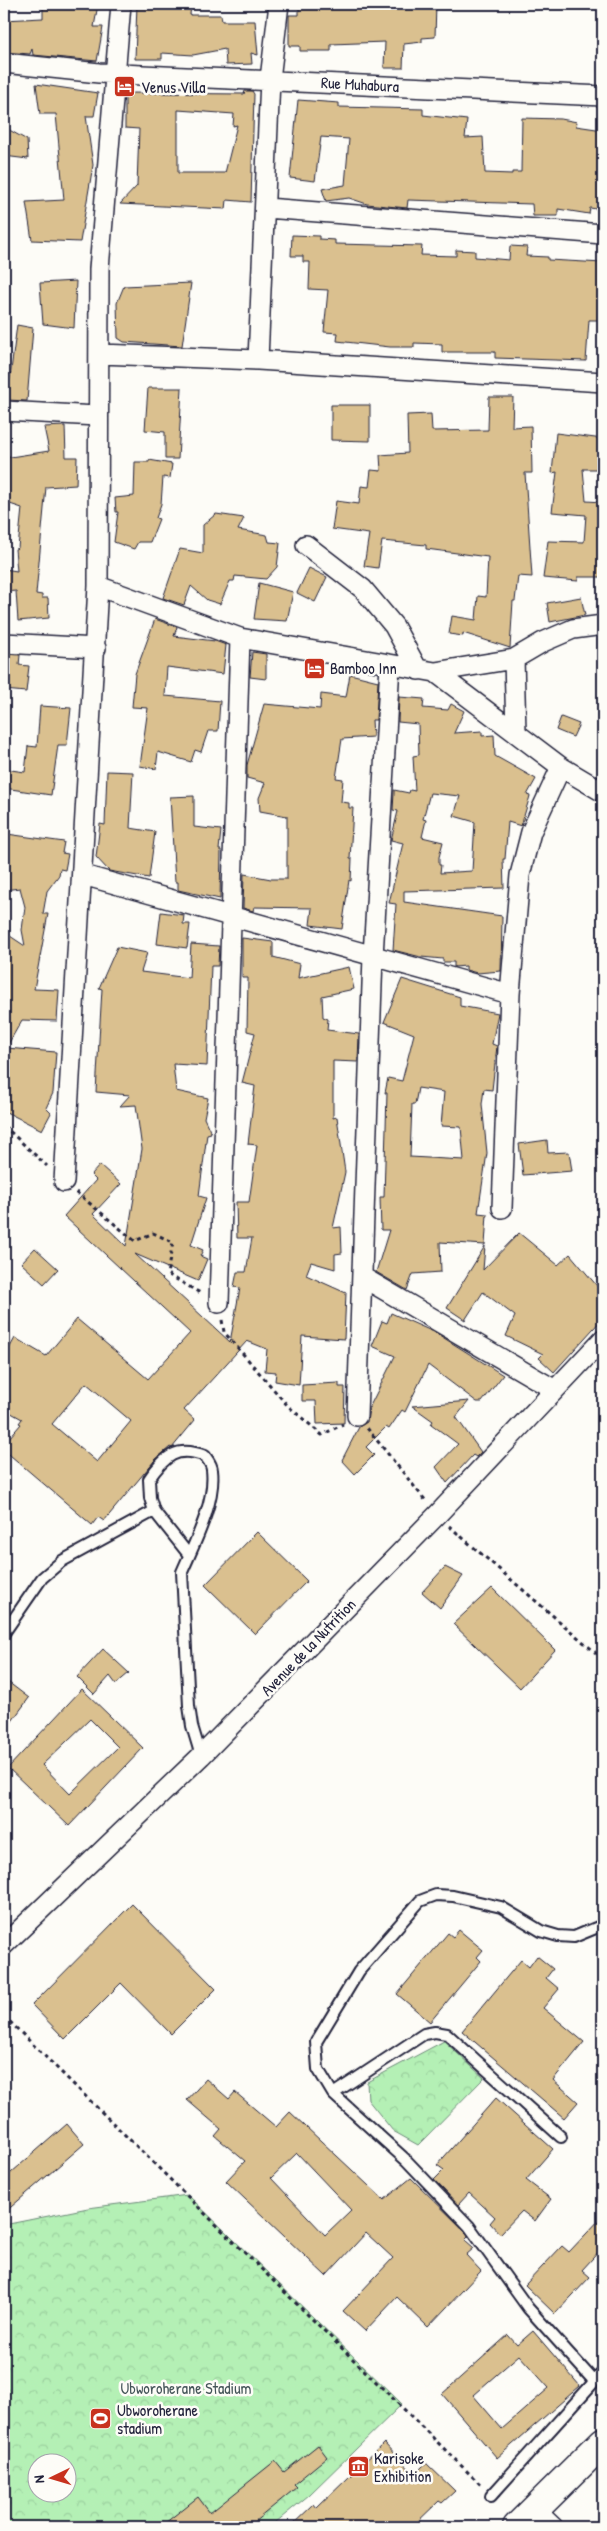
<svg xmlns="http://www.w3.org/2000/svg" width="607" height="2531" viewBox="0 0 607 2531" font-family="'Patrick Hand',sans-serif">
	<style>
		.park { fill: url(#park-crowns); stroke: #6b8978; fill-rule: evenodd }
		.building { fill: #dac08f; stroke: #22223b; fill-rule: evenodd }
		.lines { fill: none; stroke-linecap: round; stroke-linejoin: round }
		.lane-casing { stroke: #22223b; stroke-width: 14 }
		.street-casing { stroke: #22223b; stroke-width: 22 }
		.highway-casing { stroke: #22223b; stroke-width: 31 }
		.path { stroke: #22223b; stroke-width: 3; stroke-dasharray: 4 4; stroke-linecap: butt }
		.lane { stroke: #fdfcf7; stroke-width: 10 }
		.street { stroke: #fdfcf7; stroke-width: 19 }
		.highway { stroke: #fdfcf7; stroke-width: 28 }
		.labels { text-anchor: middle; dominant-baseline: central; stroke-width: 5; stroke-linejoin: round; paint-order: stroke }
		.street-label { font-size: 16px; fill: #22223b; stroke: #fdfcf7 }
		.poi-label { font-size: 16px; fill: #22223b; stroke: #fdfcf7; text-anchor: start }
		.park-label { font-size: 16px; fill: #46565a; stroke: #fdfcf7 }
	</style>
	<defs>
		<pattern id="park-crowns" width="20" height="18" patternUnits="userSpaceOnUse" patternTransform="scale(1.25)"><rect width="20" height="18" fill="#b4f0b5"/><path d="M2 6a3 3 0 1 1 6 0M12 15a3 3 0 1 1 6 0" fill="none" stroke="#9ace9d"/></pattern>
	</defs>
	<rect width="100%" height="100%" fill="#fdfcf7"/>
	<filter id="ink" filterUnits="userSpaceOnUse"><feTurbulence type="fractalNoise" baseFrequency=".02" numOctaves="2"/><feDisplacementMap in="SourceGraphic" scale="10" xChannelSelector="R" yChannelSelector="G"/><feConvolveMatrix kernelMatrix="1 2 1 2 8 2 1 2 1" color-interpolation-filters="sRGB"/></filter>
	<g filter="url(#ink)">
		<path class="park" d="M444,2041L484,2078L418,2145L393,2131L368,2100L367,2082Z
			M188,2195L402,2404L309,2495L270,2527H4V2225L88,2208ZM38,2464H68V2494H38Z"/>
		<path class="building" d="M43,4H98L94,27H103L97,61L33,55L32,49L30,54L4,52V20L43,18Z
			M137,4H191L190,15H221L222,21H255L258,55L251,53L252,64L226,65L225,49L193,55L162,53V59H135Z
			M299,4H436L435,37L422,38V42L404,44L403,68H384L385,42L331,44V51H300V46H289V15H299Z
			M36,84L98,93L94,116H86L93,165L80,242L32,240L26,202L64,200L56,114H40Z
			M245,91H252L254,94L251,202L227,200L226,209L120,204L137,186L139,129L125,128V93L244,94ZM178,110L234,114L233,126L237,125L225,173H178Z
			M298,100L339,103V107L423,109V115L467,120L465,138L483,137L485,173L512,174V172H521L522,118L561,119L577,122L576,126L603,130V210L590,208L589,214L558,209V216H533L532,204L408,200L407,208L367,204L349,198L326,201L322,189L345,185L349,139L321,137L315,181L290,178Z
			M4,127L27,140L28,159L4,156Z
			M292,235L319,236V239L335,240V244L422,246L421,255L456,256V250L475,251V257L509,260L510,246L527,247L526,256L548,257V260L603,263V298H599L598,320H589L586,361L495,358V352H442V344L414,343V347H390L337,341L338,333L324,332L328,290L309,289L310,262H303V256H291Z
			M76,281L74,328L43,324L40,283Z
			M191,283L182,346L124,342L118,338L117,303L124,286Z
			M17,325L33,328L27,401L7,400Z
			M148,388H182L178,459H165V432L145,430Z
			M489,397H513L512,427L531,426L532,473H525L532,577L518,576L515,601H513L510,648L463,633V636L449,634L452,616L476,620L478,596L486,597L488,557L426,549V545L382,541L378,568L364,566L369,534L332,529L336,501L359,504L361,486L369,487L371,470L381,471L380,455L408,453L407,415L431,414L432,431L488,430Z
			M331,405H370V441L331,440Z
			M65,426L66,457H77L76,485L46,487L36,594L42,595V598H48L49,618L18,621L16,591L4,592V569L17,571L15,549L18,548L22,508L4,502V458L49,451L44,427Z
			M556,433L603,439V469H583L586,501L603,502V577H578V581L543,578L548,541L584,542L586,515L552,512L557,472L552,473Z
			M149,460L172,464L170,478L163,477L161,504L156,518L159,519L150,542H138L134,549L114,542L118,512H116L115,498L134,496L135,462H149Z
			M216,514L244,518L238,530L267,535L269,542L280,543L277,567L266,579L235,576L234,581H230L220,604L207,600L191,586L184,605L163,598L180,549L203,553V525Z
			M309,568L327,577L315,602L297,593Z
			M259,583L293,592L287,621L254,619Z
			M581,597L585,615L550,622L547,603Z
			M155,619L177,627L174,636L215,641L226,645L223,674L167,667L165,696L220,701L218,731H208L201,752L195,750L191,762L158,752L156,769L140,766L148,708L132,707L135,674Z
			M252,652L266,654V679L250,677Z
			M4,654L20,655L19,665L29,666L26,692L4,690Z
			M350,674L378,681L376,720H372L373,737L342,739L336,778L343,779L341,802L349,803V808H353L350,859H352L351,881L349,880L342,929L310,925L312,908L254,907L253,911L243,908L244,874L271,879H287V816L260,811L259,798L265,783L247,778V765L264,704L320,709L321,694L346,697Z
			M399,697L424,699L423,708L448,710L451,704L464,711L454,733L482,731V736L494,735L495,756L536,779L527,795L530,796L521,826L508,822L505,859H503L504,888L404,891V902L502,916L501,971L477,973L466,970V966L454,967V962H443V959L421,957L393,950L396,904L389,903L403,843L391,840L398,811L393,810L394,793V790L409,793L410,790L415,791L413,756L419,755L418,724L398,722ZM430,793L460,796L454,816L475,822L472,871L440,873L441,865H439V857L443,842L422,837L426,820L423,819Z
			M40,706L71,708L67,745H58L51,795L4,788V769L25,772L28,746L37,747Z
			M561,717L579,724L573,737L556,730Z
			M107,771L133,772L130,828L155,832L149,878L109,871L96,857L100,824L105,825Z
			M194,796V827L221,830L219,850H221L220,899L178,890V882H175L170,797Z
			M7,834L64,842L62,853L68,854L65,870L60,869L59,875L47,891L43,914H48L34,989L59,990L57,1021L22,1020L6,1048L56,1052L53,1093L46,1108L51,1113L42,1130L4,1111V932L25,946L22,930L25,907L20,888L4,890V841Z
			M161,912L184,915L183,924H190L187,948L157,944Z
			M242,938L273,942V957L300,964L298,978L349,967L354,989L322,996L323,1017L328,1019L327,1030L359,1034L358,1062L333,1061V1118L337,1117L345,1172L333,1228L341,1227L342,1253L335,1254V1269L311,1262L306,1275L346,1293L344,1339L302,1336L299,1385L275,1381L276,1372L265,1371L267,1349L247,1341L184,1410L195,1420L172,1448L170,1447L155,1460L104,1521L98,1517L92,1525L4,1450V1444L21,1424L19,1423L22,1419L4,1409V1358L15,1338L46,1356L77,1319L148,1379L190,1333L64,1216L96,1180L91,1175L100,1165L121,1184L93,1214L126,1246L142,1149L136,1105L120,1106L130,1095L96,1092L102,989L99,988L117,947L147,953L141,972L189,978L191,944L219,946L218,966H211L207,1066L173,1064L176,1091L208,1098L204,1118L211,1133L207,1134L199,1196L206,1198L191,1245L203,1250L200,1256L207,1259L198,1281L135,1254L230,1342L240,1288L234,1287L237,1272H246L252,1238H237L236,1202H249L257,1145L248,1144L255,1086L242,1083L255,1033L247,1031L248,978H242ZM86,1383L131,1421L97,1462L52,1424Z
			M402,979L460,997V1006L498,1013L492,1044L497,1046L492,1090L484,1089L482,1104L487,1153L478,1213L487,1214L485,1245L440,1242L441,1272L413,1274L407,1290L376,1272L389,1230H381L380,1197H384L387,1093H385L388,1078L402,1081L414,1034L384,1022ZM418,1088L444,1092L441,1126L461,1127L464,1160L410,1157L412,1104H415Z
			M547,1140L548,1153L569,1152L572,1171L523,1175L519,1144Z
			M519,1233L558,1265L570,1254L603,1293V1318L554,1372L539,1358L543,1354L506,1336L515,1316L483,1292L465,1320L447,1308L485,1246L483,1270Z
			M35,1248L58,1269L44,1284L21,1263Z
			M391,1313L436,1333L503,1375L482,1402H477L428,1365L405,1412L402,1410L389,1429L386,1427L366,1447L374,1455L355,1474L342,1460L359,1427L367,1422L369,1408L395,1356L372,1346L382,1321L387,1323Z
			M339,1383V1387H345L344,1423L317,1424L316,1401H302V1385Z
			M469,1401L456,1417L481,1452L476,1457L473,1455L447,1483L436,1467L458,1444L431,1424L433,1421L412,1406Z
			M257,1532L307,1581L255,1634L205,1585Z
			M445,1567L463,1576L440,1608L422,1592Z
			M492,1588L555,1650L520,1688L453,1624Z
			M103,1649L129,1673L116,1684L110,1676L94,1694L77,1677Z
			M4,1679L29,1698L4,1732Z
			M82,1689L143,1748L69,1826L8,1768ZM90,1719L118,1747L70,1794L42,1765Z
			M132,1904L216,1989L171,2034L121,1983L65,2039L32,2005Z
			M459,1930L483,1950L477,1957L481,1961L430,2022L397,1994L448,1933L453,1937Z
			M537,1956L553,1969L546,1978L559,1989L543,2008L584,2042L553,2080L578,2102L564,2118L462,2031L521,1960L529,1967Z
			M206,2079L229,2099L235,2092L276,2127L290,2112L384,2200L411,2178L464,2230L468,2237L465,2240L474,2248L466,2255L481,2271L428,2327L397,2297L365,2331L343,2311L393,2258L366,2233L326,2276L226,2181L245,2161L215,2136L221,2129L187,2100ZM297,2153L351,2210L325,2235L271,2178Z
			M496,2098L553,2149L526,2180L551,2199L535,2221L522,2211L500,2234L490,2223L495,2217L469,2193L458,2205L434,2180L444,2170L437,2165Z
			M67,2124L84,2144L4,2213V2179Z
			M603,2216V2247L582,2270L590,2277L555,2314L525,2285L562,2246L569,2252Z
			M533,2331L580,2386L497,2458L442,2394L508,2335L517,2345ZM519,2355L549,2388L502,2429L473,2395Z
			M384,2443L414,2475L426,2463L455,2491L442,2503L439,2501L412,2527H290L314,2504L317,2508Z
			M318,2445L327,2457L294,2484L297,2487L248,2527H160L198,2497L210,2513L275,2461L284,2472Z"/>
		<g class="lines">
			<defs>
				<path id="lane" d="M189,1555L154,1511L150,1498L149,1479C165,1456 177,1445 205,1456C208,1460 212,1465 212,1470C216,1502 194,1544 182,1572L189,1706L192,1726L201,1756
					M4,1633L42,1578L62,1561L154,1511
					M333,2094L424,2034L435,2032L447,2034L561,2137
					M594,2381L528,2308L469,2226L406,2160L333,2094L318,2069L316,2042L359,1971L420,1901L436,1895L453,1896L501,1907L541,1931L558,1936L574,1937L603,1925
					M491,2496L603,2372"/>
				<path id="street" d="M4,63L99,73L603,96
					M266,208L603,234
					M100,354L258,360L603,382
					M258,360L270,79L279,4
					M4,411L97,416
					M306,545L363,589L394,626L418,670
					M98,586L240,638L435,672L514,659L543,642L573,629L603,625
					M4,643L96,648
					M514,659L516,732
					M435,672L561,767L603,792
					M83,875L510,994
					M64,1182L98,586L99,269L121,4
					M502,1208L510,994L520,875L531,832L561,767
					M364,1278L555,1390
					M219,1303L240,638
					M357,1416L373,956L390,665
					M4,1945L201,1756L437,1515L603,1339
					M535,2510L553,2527"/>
				<path id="highway" d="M517,2527L603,2442"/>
			</defs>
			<use href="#lane" class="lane-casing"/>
			<use href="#street" class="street-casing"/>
			<use href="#highway" class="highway-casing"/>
			<path class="path" d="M4,1126L47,1166
				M76,1192L135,1241L153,1233L173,1242L167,1274L202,1294
				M222,1320L224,1332L288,1406L322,1435L343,1424
				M367,1428L426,1501
				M449,1526L603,1659
				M4,2016L483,2487"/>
			<use href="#lane" class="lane"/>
			<use href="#street" class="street"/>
			<use href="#highway" class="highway"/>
		</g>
	</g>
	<defs>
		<symbol id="hotel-square" viewBox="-11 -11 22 22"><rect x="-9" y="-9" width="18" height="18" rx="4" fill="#c8321e" stroke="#fdfcf7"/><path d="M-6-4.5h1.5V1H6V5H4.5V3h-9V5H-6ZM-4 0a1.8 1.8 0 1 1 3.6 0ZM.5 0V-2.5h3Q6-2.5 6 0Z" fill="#fff"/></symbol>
		<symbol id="stadium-square" viewBox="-11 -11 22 22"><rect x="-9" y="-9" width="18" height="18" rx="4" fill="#c8321e" stroke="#fdfcf7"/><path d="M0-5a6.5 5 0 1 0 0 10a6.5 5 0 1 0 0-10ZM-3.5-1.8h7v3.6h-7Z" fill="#fff"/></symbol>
		<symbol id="museum-square" viewBox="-11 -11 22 22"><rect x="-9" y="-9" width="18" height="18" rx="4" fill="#c8321e" stroke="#fdfcf7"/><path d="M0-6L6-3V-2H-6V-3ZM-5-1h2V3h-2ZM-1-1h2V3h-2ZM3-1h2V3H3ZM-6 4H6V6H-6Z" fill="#fff"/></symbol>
	</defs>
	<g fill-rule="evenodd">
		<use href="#hotel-square" x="112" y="74" width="25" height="25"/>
		<use href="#hotel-square" x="302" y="656" width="25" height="25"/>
		<use href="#stadium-square" x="88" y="2406" width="25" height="25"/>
		<use href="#museum-square" x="346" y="2454" width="25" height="25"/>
	</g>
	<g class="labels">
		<g class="street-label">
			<text transform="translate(360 84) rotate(3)">Rue Muhabura</text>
			<text transform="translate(308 1647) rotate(-46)">Avenue de la Nutrition</text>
		</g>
		<g class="poi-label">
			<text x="141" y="87">Venus Villa</text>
			<text x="330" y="668">Bamboo Inn</text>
			<text x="117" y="2410">Ubworoherane<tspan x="117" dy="18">stadium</tspan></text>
			<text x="374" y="2458">Karisoke<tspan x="374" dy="18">Exhibition</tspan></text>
		</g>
		<g class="park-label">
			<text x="186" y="2388">Ubworoherane Stadium</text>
		</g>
	</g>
	<rect width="607" height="2531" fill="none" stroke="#fdfcf7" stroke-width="20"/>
	<rect x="10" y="10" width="587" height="2511" fill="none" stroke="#22223b" stroke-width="2" filter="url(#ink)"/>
	<g transform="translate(52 2478) rotate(265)"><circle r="24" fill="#fdfcf7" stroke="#a5a5ac"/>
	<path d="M0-4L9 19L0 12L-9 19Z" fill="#c8321e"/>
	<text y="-8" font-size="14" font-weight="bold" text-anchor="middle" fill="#22223b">N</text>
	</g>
</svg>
